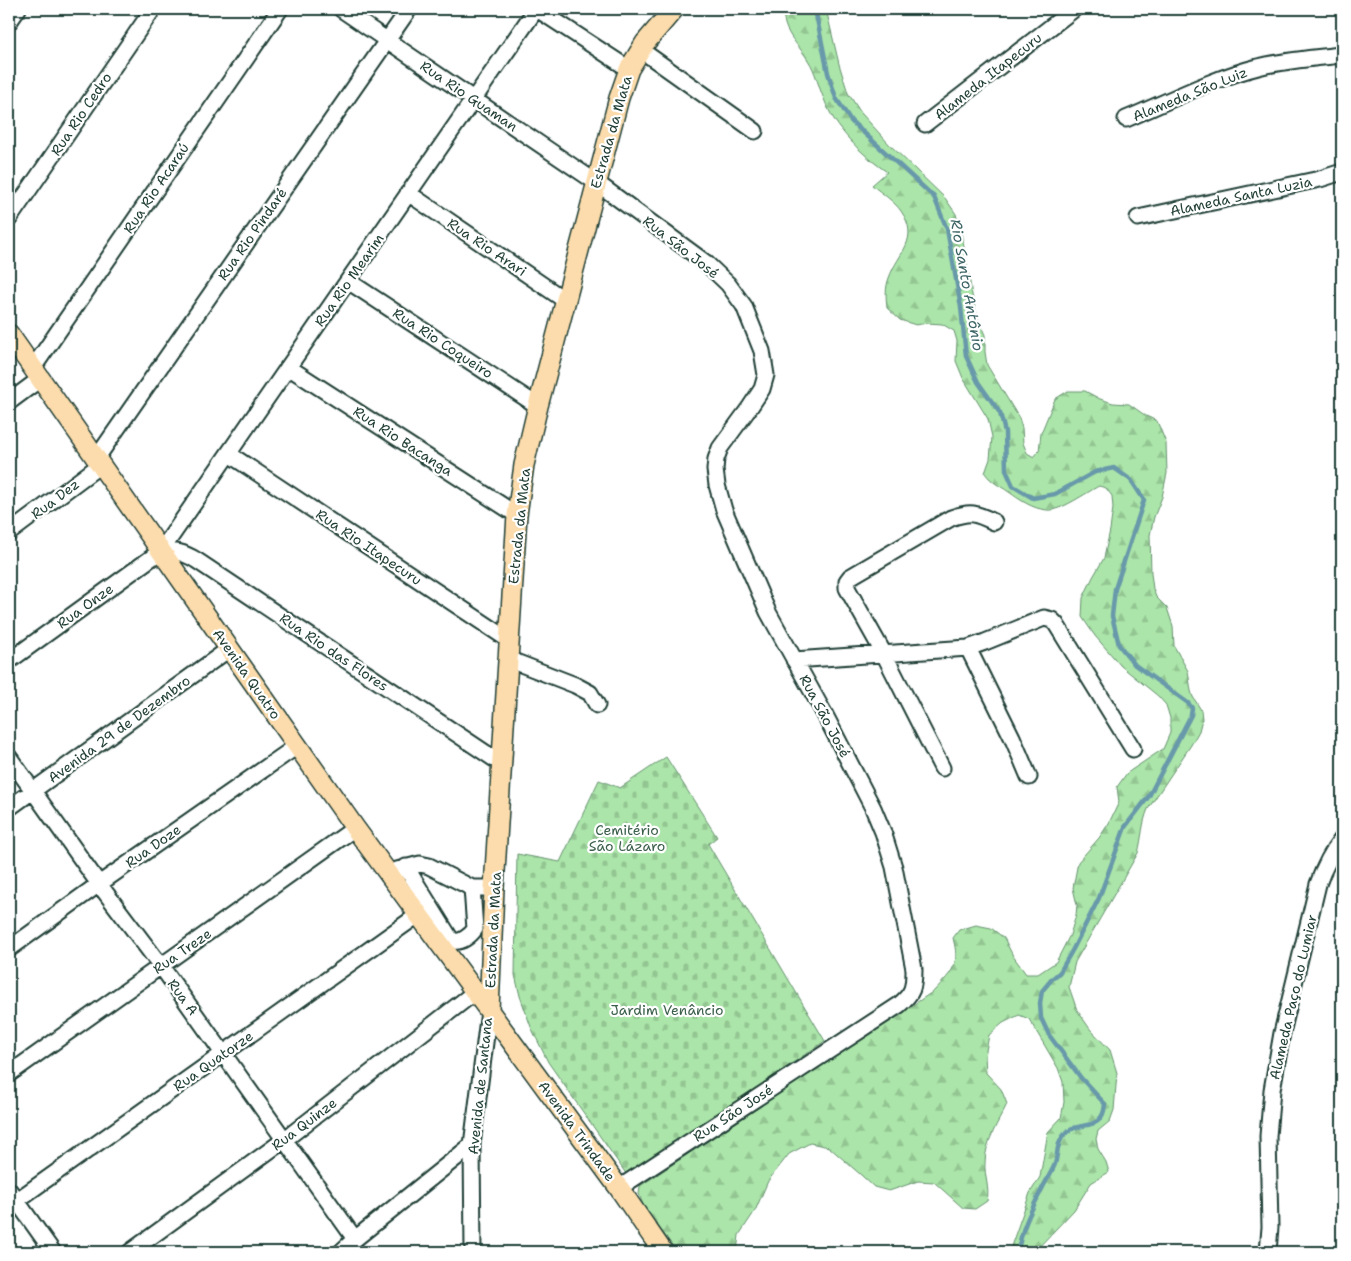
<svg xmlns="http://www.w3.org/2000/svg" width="1351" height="1261" viewBox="0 0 1351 1261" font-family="'Shantell Sans',sans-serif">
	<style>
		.forest { fill: url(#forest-firs); stroke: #65916e }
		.cemetery { fill: url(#cemetery-stones); stroke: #65916e }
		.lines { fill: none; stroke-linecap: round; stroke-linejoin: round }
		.stream { stroke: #6899aa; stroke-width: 4.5 }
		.minor-casing { stroke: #1f3d34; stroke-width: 19 }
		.major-casing { stroke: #1f3d34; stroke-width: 22 }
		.minor { stroke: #fff; stroke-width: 15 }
		.major { stroke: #fcdcac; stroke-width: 19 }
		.labels { text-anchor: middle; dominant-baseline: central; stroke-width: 4.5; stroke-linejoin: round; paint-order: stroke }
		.street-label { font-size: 14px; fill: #1f3d34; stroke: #fff }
		.park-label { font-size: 14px; fill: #3b5f4b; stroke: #fff }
		.water-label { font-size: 15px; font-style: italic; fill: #3d6465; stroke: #fff }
	</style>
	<defs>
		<pattern id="forest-firs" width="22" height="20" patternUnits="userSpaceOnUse" patternTransform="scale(1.25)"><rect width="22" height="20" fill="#abe5a9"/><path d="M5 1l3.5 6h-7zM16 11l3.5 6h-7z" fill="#93c592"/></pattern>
		<pattern id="cemetery-stones" width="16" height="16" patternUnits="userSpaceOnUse" patternTransform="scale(1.25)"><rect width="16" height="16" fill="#abe5a9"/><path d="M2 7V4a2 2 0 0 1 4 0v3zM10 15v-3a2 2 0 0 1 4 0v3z" fill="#93c592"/></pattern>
	</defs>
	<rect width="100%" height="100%" fill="#fff"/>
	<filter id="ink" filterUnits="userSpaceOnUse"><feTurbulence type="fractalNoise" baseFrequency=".02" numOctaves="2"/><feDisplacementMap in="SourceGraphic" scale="10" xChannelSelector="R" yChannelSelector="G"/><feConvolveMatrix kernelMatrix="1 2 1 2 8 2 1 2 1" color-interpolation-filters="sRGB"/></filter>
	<g filter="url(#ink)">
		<path class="forest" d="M783,9H826L839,64L848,93L861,113L889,144L945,198L956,214L963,241L972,295L977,316L985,335V352L987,365L1019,418L1022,428L1023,443L1027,453L1034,457L1039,451L1041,433L1055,399L1068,391H1085L1100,399L1113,403L1129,404L1146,416L1157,421L1166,443L1167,473L1162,497L1154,517L1150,535L1151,573L1153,589L1156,597L1167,608L1173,626L1174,646L1188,671L1191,691L1193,697L1201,710L1202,719L1199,731L1191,745L1148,809C1142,823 1142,838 1138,853L1075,962L1069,987L1077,1010L1090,1029L1110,1050L1117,1073L1114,1110L1110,1121L1098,1131L1096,1139L1098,1149L1106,1162L1109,1172L1091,1183L1074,1210L1037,1249L1036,1252H1009L1030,1193L1040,1177L1048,1132L1061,1118L1064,1102L1063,1082L1058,1068L1029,1019L1019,1015L1003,1023L989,1035L985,1056L986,1073L1001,1089L1007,1104C998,1123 985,1142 985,1163C984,1176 990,1188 987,1201L975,1209L963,1208L934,1182L918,1181L889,1191L874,1187L861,1175L829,1147L810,1143L789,1154L768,1181L755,1211L739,1235L737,1252H677L643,1205L639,1194L640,1186L934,991C941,983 953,973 955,962C957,955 955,946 953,938L959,930L976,925L991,928L1004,938L1013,956L1026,974H1038L1056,962L1070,935L1076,915L1077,905L1073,888L1078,862L1099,838L1109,823L1119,802L1117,787L1127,773L1163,749L1170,733V718L1166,705L1158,696L1121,666L1095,636L1082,617L1083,598L1093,577L1104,558L1110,530L1113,508L1112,496L1106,488L1099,486C1087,492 1060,512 1047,510C1033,509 1020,500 1009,492C999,485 992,483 985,473L990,459L992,437L988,419L963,378L956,361L957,341L954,331L942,324L927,323L916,325L900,320L887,308C886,298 885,288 889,278C898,252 921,240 901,211C894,201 881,193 872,185L887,172C861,154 835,129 824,99C818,86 816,72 808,60C801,48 789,38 785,24C784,19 783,14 783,9Z"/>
		<path class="cemetery" d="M666,757L717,837L708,844L825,1041L627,1175L548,1062L531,1027L520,996L515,975L517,854L560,862L599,780L620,788Z"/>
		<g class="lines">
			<path class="stream" d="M815,9L828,73L836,98L851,121L934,197L947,229L961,307L966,356L978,382L1000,413L1005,432L1006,470L1013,486L1033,498L1055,494L1095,472L1114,468L1131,480L1144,500L1115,589L1112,616L1119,645L1135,665L1188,703L1192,708L1191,715L1149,796L1125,827L1099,898L1073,949L1060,972L1052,979L1042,991L1040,1003L1041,1018L1049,1035L1081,1078L1105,1104C1103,1134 1077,1119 1064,1135C1056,1144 1058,1155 1055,1164C1052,1171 1048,1178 1044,1185C1033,1207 1021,1228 1018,1252"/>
			<defs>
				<path id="minor" d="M341,9L597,183L706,263L728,284L744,306L762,351L766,375L762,389L750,407L720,448L716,459L715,470L717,485L724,510L768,612L824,713L873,808L883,832L894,867L914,969C914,988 913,993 899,1005L619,1188
					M537,9L629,69
					M9,22L18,9
					M641,50L755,131
					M1126,119C1169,101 1214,78 1258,67C1286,60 1314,58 1342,55
					M925,124L1074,9
					M408,193L566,301
					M1138,218L1320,179L1342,172
					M9,219L153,9
					M348,281L538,406
					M288,367L517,515
					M33,368L280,9
					M9,402L40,379
					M229,454L509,640
					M96,459L409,9
					M9,533L100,465
					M161,551C176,551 183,552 196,560L502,764
					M968,648L1012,737L1029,777
					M508,659L575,685L590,693L597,705
					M794,660L968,648L985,642L1044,618L1052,620L1056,624L1133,749
					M9,661L161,551L536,9
					M9,757L99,884L161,966L355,1239
					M942,768L884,654L847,588V581L850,577L951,518C971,511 976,513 994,522
					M9,808L229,649
					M406,867L450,938L453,941C461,943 470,936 475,929L472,888
					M397,870L420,864L429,866L472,888H494
					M9,949L99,884L297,746
					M9,1074L355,828
					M9,1190L53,1252
					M9,1206L418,915
					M130,1252L284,1140L475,992
					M341,1252L355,1239L472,1145
					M473,1252L472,1145L489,1011
					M1268,1252L1270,1227L1268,1136L1272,1090L1282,1033L1318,884C1324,867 1331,853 1342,839"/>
				<path id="major" d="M9,334L355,828L619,1188L663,1252
					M489,1011L494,888L517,515L524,465L538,406L619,98L629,69L645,43L674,9"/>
			</defs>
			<use href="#minor" class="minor-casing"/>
			<use href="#major" class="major-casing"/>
			<use href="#minor" class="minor"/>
			<use href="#major" class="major"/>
		</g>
	</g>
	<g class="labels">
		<g class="street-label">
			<text transform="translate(988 76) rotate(-38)">Alameda Itapecuru</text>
			<text transform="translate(1190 94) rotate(-22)">Alameda São Luiz</text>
			<text transform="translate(469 96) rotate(34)">Rua Rio Guaman</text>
			<text transform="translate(81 114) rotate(-56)">Rua Rio Cedro</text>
			<text transform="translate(611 132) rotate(-74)">Estrada da Mata</text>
			<text transform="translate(156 188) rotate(-56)">Rua Rio Acaraú</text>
			<text transform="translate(1241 196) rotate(-12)">Alameda Santa Luzia</text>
			<text transform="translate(252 234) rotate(-55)">Rua Rio Pindaré</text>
			<text transform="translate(487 247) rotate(34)">Rua Rio Arari</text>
			<text transform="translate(681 247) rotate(38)">Rua São José</text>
			<text transform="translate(349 280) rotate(-55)">Rua Rio Mearim</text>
			<text transform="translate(443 343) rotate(33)">Rua Rio Coqueiro</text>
			<text transform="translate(403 441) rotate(33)">Rua Rio Bacanga</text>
			<text transform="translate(55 499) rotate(-37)">Rua Dez</text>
			<text transform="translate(519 526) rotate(-84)">Estrada da Mata</text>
			<text transform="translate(369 547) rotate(34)">Rua Rio Itapecuru</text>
			<text transform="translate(85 606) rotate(-36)">Rua Onze</text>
			<text transform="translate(334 652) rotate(34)">Rua Rio das Flores</text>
			<text transform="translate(247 674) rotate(55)">Avenida Quatro</text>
			<text transform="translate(825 716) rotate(62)">Rua São José</text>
			<text transform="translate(119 729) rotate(-36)">Avenida 29 de Dezembro</text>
			<text transform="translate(153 846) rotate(-35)">Rua Doze</text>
			<text transform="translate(493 930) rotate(-87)">Estrada da Mata</text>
			<text transform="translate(182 951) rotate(-35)">Rua Treze</text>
			<text transform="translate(183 997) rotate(54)">Rua A</text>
			<text transform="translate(1293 997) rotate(-77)">Alameda Paço do Lumiar</text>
			<text transform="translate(213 1061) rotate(-35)">Rua Quatorze</text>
			<text transform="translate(480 1086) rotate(-84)">Avenida de Santana</text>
			<text transform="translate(733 1113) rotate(-33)">Rua São José</text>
			<text transform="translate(304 1124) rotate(-37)">Rua Quinze</text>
			<text transform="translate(577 1131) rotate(54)">Avenida Trindade</text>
		</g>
		<g class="park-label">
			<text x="627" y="830">Cemitério<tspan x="627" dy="16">São Lázaro</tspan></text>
			<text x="667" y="1010">Jardim Venâncio</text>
		</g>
		<g class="water-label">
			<text transform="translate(967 285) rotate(80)">Rio Santo Antônio</text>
		</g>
	</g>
	<rect width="1351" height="1261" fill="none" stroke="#fff" stroke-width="30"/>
	<rect x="15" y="15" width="1321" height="1231" fill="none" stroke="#1f3d34" stroke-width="2" filter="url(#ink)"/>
</svg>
